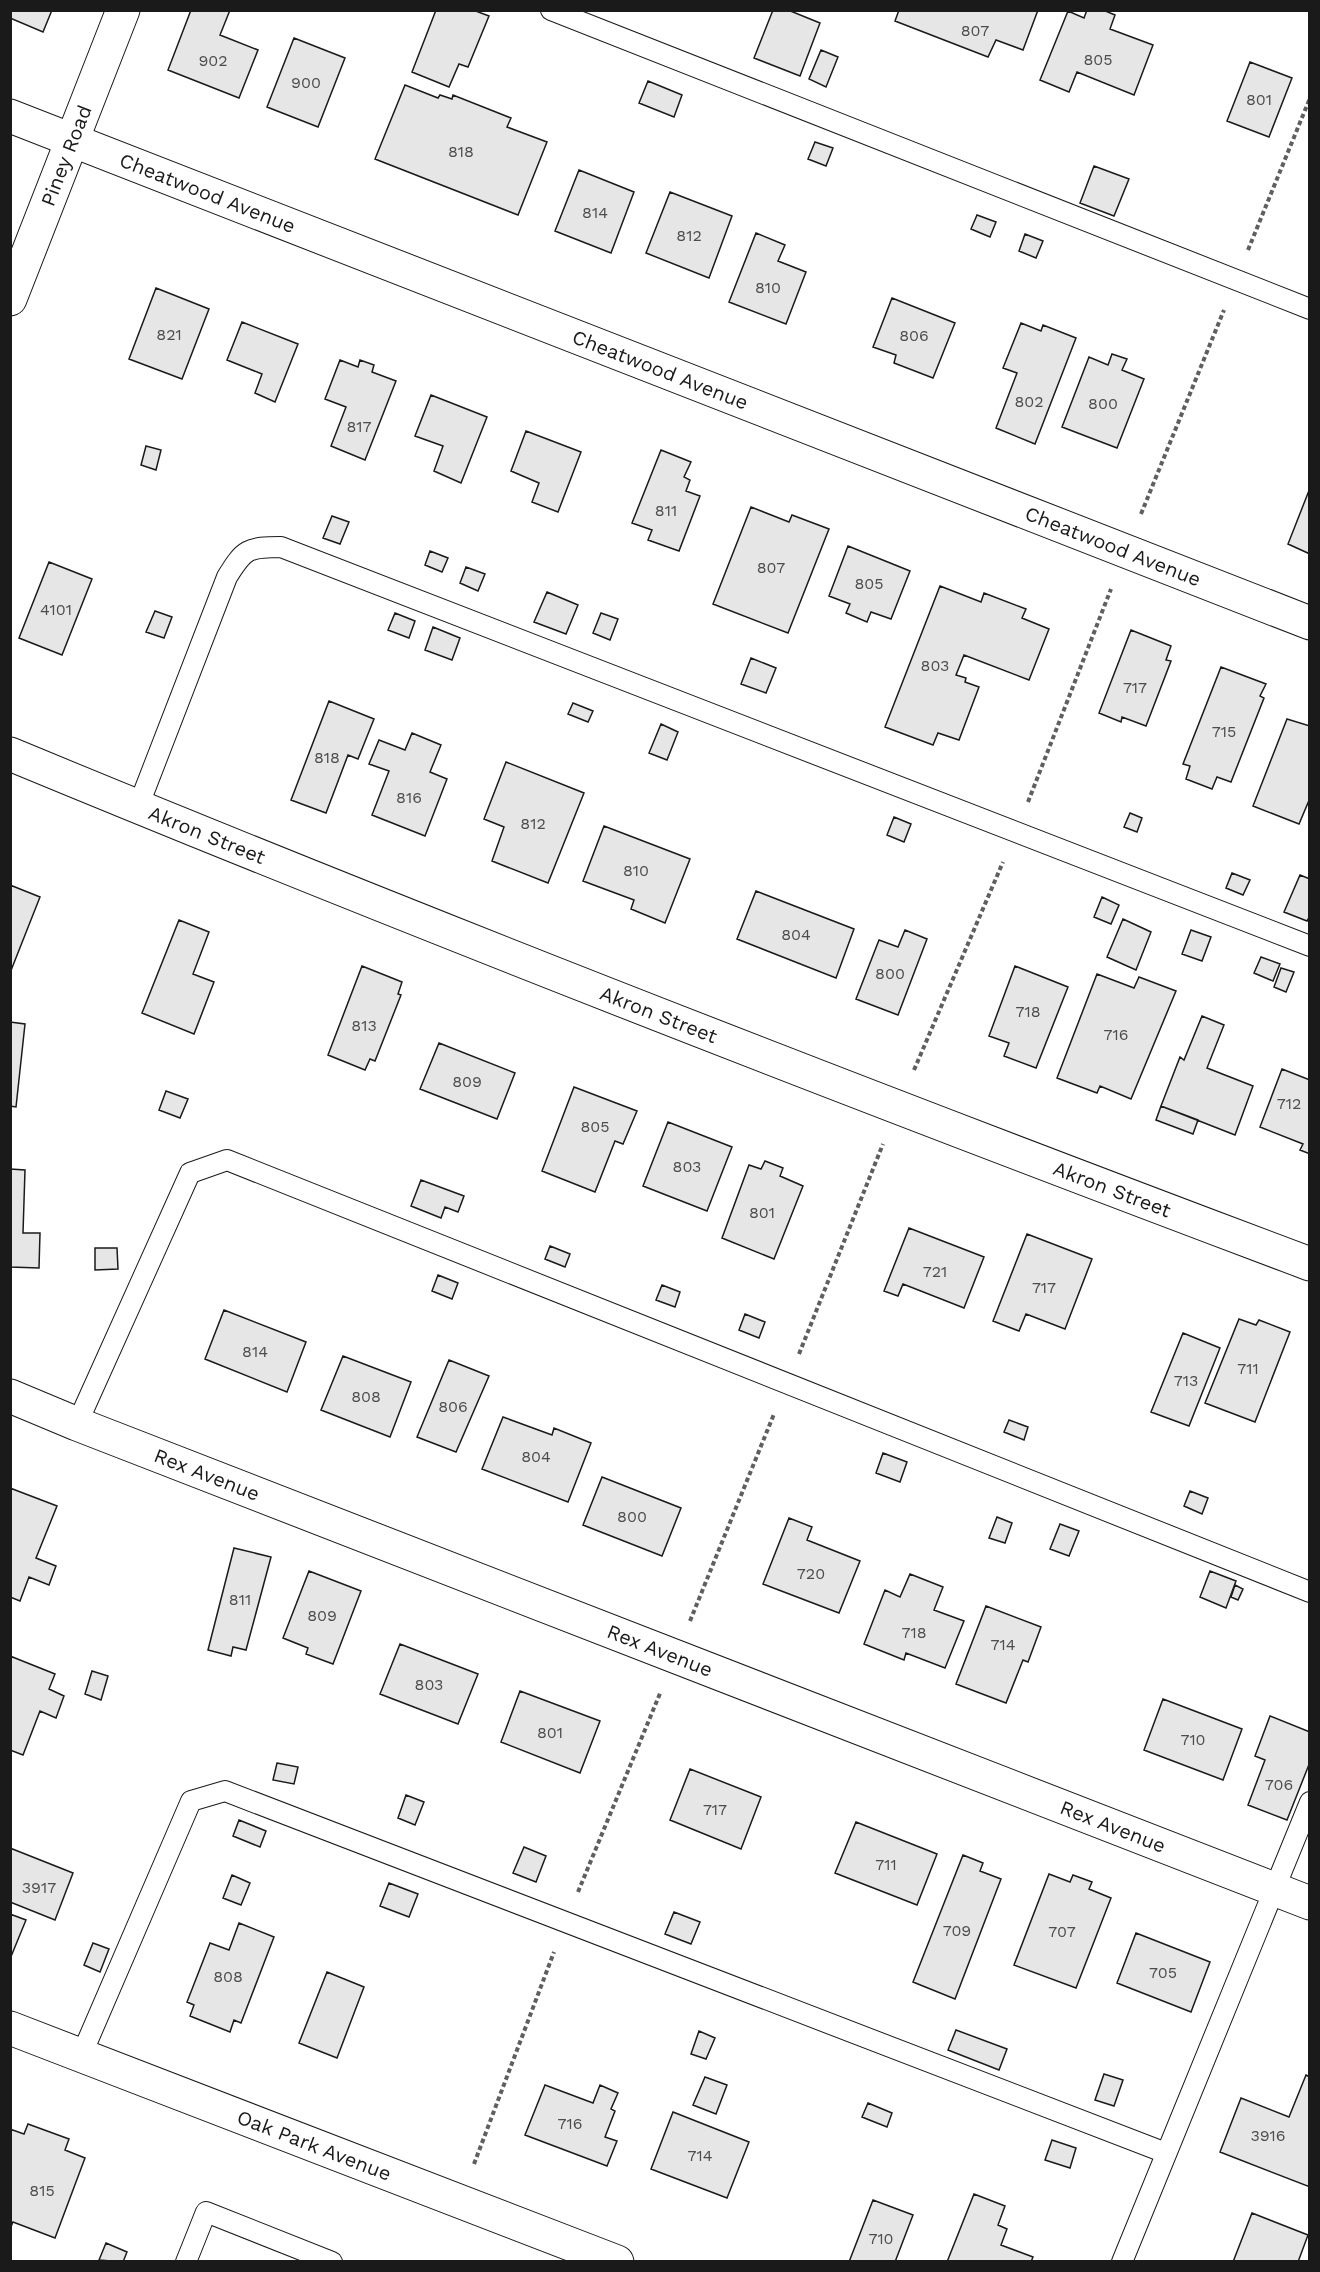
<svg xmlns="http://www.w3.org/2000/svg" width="1320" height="2272" viewBox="0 0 1320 2272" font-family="'Work Sans',sans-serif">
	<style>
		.building { fill: #e6e6e6; stroke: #1a1a1a; stroke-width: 1.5 }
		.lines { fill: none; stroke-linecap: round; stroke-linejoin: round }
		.service-casing { stroke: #1a1a1a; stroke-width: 22 }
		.minor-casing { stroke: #1a1a1a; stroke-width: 35 }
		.path { stroke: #5f5f5f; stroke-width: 4; stroke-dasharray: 4.5 3; stroke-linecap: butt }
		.service { stroke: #fff; stroke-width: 20 }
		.minor { stroke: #fff; stroke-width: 33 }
		.labels { text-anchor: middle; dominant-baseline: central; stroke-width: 4.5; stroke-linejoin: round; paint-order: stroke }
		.number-label { font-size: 16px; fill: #4d4d4d }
		.street-label { font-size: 20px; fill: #1a1a1a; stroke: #fff }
	</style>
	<rect width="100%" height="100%" fill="#fff"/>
	<path class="building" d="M10,10H52L43,32L10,18Z
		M191,10H230L220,35L258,50L239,98L168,70Z
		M436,10H473L489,16L468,67L459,64L449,87L412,72Z
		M773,10H788L820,23L800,76L754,58Z
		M899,10H1038L1023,50L996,40L988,57L895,21Z
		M1087,10H1103L1115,15L1110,29L1153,45L1134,95L1077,72L1069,92L1040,80L1068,11L1084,18Z
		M294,38L345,58L318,127L267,107Z
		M821,50L838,57L826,87L809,79Z
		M1250,62L1292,78L1269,137L1227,121Z
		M648,81L682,95L674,117L639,103Z
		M405,85L438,98L440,95L452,99L453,95L511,118L507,127L547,142L518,215L375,159Z
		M815,142L833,148L826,166L808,159Z
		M1094,166L1129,179L1114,216L1080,203Z
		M579,170L634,192L611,253L555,231Z
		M670,192L732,216L709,278L646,253Z
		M977,215L996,222L990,237L971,229Z
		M756,233L785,245L778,261L806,272L786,324L729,302Z
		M1025,234L1043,241L1036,258L1019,251Z
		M156,288L209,309L182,379L129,359Z
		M892,298L955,323L933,378L894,363L896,355L873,347Z
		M242,322L298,344L275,402L255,393L262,374L227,360Z
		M1021,323L1041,331L1043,325L1076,338L1035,444L996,428L1017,373L1003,368Z
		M1112,354L1127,359L1122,370L1144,379L1117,448L1062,427L1089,357L1108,365Z
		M340,360L358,367L360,360L374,365L372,372L396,381L365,460L331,446L346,407L325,399Z
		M431,395L487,417L461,483L434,471L443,446L415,436Z
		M526,431L581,452L558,512L532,502L539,483L511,471Z
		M146,446L161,450L156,470L141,465Z
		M661,450L691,462L684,477L690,480L686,491L700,496L679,551L648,540L652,530L632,523Z
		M1310,488V554L1288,544Z
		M751,507L789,522L792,515L829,529L788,633L713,604Z
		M332,516L349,522L340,544L323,538Z
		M848,546L910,571L891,619L871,612L867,622L846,613L850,604L829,596Z
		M430,551L448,558L442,572L425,565Z
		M49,562L92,579L62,655L19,638Z
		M466,567L485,574L478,591L460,583Z
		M940,586L981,602L984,593L1026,609L1022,618L1049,629L1029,680L964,655L956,675L966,678L965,682L979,687L959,740L938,733L933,745L885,727Z
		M547,592L578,605L566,634L534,622Z
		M155,611L172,617L164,638L146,632Z
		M395,613L415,621L409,638L388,630Z
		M601,613L618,619L610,640L593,633Z
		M433,627L460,638L452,660L425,650Z
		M1131,630L1171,646L1166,660L1171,661L1146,726L1122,717L1121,722L1099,713Z
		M751,658L776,668L766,693L741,684Z
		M1221,667L1266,684L1260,696L1264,698L1231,782L1217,777L1212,789L1186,779L1190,766L1183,764Z
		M329,701L374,719L358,759L348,755L326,813L291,800Z
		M573,703L593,711L588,722L568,714Z
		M1287,719L1310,726V798L1299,824L1253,806Z
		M661,724L678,732L667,760L649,753Z
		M412,733L441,745L430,772L447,779L425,836L372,815L389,771L369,764L379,740L405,750Z
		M506,762L584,793L548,883L492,861L504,827L484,819Z
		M1130,813L1142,818L1137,832L1124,827Z
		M894,817L911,824L904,842L887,835Z
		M604,826L690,859L665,923L631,909L634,900L583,881Z
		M1232,873L1250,880L1243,895L1226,888Z
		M1300,875L1310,879V916L1307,921L1284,912Z
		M10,885L40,897L10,973Z
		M756,891L854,929L836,978L737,939Z
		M1102,897L1119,905L1111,924L1094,917Z
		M1123,919L1151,932L1136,970L1107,957Z
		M179,920L209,932L193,974L214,982L194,1034L142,1013Z
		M905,930L927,939L898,1015L856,999L879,940L898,947Z
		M1191,930L1211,937L1202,961L1182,954Z
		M1261,957L1280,964L1273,981L1254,973Z
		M362,966L402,982L398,994L401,995L375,1061L370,1059L365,1070L328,1055Z
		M1015,966L1068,987L1036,1068L1004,1056L1009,1043L989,1036Z
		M1281,968L1294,972L1286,992L1274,987Z
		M1097,974L1134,988L1139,977L1176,991L1131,1099L1100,1086L1097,1093L1057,1078Z
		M1202,1016L1224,1025L1207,1068L1253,1086L1235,1135L1161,1106L1180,1057L1184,1060Z
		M10,1022L25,1024L16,1107L10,1106Z
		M439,1043L515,1073L497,1119L420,1089Z
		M1282,1069L1310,1080V1154L1300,1150L1303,1144L1260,1127Z
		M574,1087L637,1111L623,1144L615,1141L595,1192L542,1171Z
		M166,1091L188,1099L180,1118L159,1110Z
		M1161,1106L1198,1120L1193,1134L1156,1120Z
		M668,1122L732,1147L707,1211L643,1186Z
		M765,1161L783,1168L780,1176L803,1186L774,1259L722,1238L749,1165L761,1169Z
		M10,1169L25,1170L23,1233H40L39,1268L10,1267Z
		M421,1180L464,1196L458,1212L445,1207L441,1218L411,1206Z
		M909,1228L984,1257L964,1308L903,1284L898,1296L884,1291Z
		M1027,1234L1092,1259L1065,1329L1026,1314L1019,1331L993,1321Z
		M550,1246L570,1254L565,1267L545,1259Z
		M95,1248H117L118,1269L95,1270Z
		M438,1275L458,1283L452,1299L432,1291Z
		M662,1285L680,1292L675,1307L656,1300Z
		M224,1310L306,1342L287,1392L205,1359Z
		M745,1314L765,1322L759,1338L739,1330Z
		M1239,1319L1256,1325L1259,1320L1290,1332L1255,1422L1205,1403Z
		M1183,1333L1220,1348L1189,1426L1151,1412Z
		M343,1356L411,1382L390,1437L321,1410Z
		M449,1360L489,1376L456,1452L417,1437Z
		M503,1417L552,1435L554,1428L591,1443L568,1502L482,1469Z
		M1009,1420L1028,1427L1024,1440L1004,1432Z
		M883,1453L907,1462L900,1482L876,1473Z
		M602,1477L681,1508L662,1556L583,1525Z
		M10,1488L57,1506L36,1558L56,1566L49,1585L29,1577L20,1601L10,1597Z
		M1190,1491L1208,1498L1202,1514L1184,1506Z
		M997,1517L1012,1523L1005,1543L989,1538Z
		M789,1518L812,1527L807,1540L860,1561L839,1613L763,1584Z
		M1060,1524L1079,1531L1069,1556L1050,1549Z
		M234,1548L271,1557L246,1650L233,1647L231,1656L208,1650Z
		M309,1571L361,1591L333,1664L306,1654L308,1648L283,1638Z
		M1210,1571L1236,1581L1226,1608L1200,1597Z
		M910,1574L943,1587L934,1610L964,1621L945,1668L906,1653L904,1660L864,1644L885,1590L900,1597Z
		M1235,1585L1243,1589L1238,1600L1231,1597Z
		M986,1606L1041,1627L1028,1662L1023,1660L1006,1703L956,1684Z
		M400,1644L478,1674L458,1724L380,1694Z
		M10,1656L55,1674L49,1689L64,1696L56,1718L40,1711L23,1755L10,1750Z
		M92,1671L108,1676L101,1700L85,1694Z
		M520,1691L600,1721L580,1773L501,1742Z
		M1163,1699L1242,1729L1223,1780L1144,1750Z
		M1270,1716L1310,1732V1762L1287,1820L1248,1805L1265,1760L1255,1756Z
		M277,1763L298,1767L294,1784L273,1780Z
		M690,1769L761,1797L741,1849L670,1820Z
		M406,1795L424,1802L415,1825L398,1818Z
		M239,1820L266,1831L260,1847L233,1836Z
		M856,1822L937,1854L917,1905L835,1873Z
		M524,1847L546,1856L536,1882L513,1873Z
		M10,1848L73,1873L55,1920L10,1902Z
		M963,1855L983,1863L980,1871L1001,1879L955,1999L913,1982Z
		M1049,1874L1070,1882L1073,1875L1092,1882L1089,1889L1111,1898L1076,1988L1014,1965Z
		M232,1875L250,1883L241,1905L223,1898Z
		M389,1883L418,1894L409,1917L380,1906Z
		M674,1912L700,1922L691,1944L665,1934Z
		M10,1914L26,1920L10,1959Z
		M239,1923L274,1937L241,2023L234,2020L230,2032L190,2016L194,2005L187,2002L210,1943L229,1950Z
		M1136,1933L1210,1962L1191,2012L1117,1983Z
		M93,1943L109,1949L100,1972L84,1965Z
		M327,1972L364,1987L337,2058L299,2043Z
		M956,2030L1007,2049L999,2070L948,2050Z
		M699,2031L715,2038L706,2059L691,2054Z
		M1104,2074L1123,2080L1114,2106L1095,2100Z
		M1306,2075L1310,2077V2187L1220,2152L1241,2098L1289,2117Z
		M705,2077L727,2085L716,2114L693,2105Z
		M545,2085L593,2103L600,2085L618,2093L611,2109L615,2111L605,2137L617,2141L607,2166L525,2135Z
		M868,2103L892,2113L887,2127L862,2117Z
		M673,2112L749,2142L727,2198L651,2169Z
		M28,2124L69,2139L65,2150L85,2158L55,2238L13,2222L10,2229V2129L24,2134Z
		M1052,2140L1076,2148L1070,2168L1045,2160Z
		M974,2194L1005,2206L998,2225L1007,2229L1001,2245L1033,2257L1031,2262H947Z
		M873,2200L913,2215L895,2262H849Z
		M1252,2213L1308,2235L1298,2262H1233Z
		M106,2243L127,2252L123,2262L99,2260Z"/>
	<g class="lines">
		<defs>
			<path id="service" d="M551,10L1310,309
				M138,807L227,577C244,549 248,547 281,547L1310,946
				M77,1424L190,1173L227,1160L1310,1592
				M81,2056L191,1801L225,1791L1166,2153
				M186,2262L206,2212L332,2262
				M1122,2262L1310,1802"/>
			<g id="minor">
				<path id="s1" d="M10,116L1310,623"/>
				<path id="s2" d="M10,299L123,10"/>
				<path id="s3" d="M10,754C440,932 874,1100 1310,1264"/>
				<path id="s4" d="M10,1396L77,1424L1310,1903"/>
				<path id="s5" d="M10,2028L617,2262"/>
			</g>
		</defs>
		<use href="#service" class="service-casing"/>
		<use href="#minor" class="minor-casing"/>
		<path class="path" d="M1248,250L1310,98
			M1141,514L1224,310
			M1028,802L1111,589
			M914,1070L1003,862
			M799,1354L883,1144
			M690,1621L774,1414
			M578,1892L661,1691
			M474,2164L554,1952"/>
		<use href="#service" class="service"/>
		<use href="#minor" class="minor"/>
	</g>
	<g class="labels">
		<g class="number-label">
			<text x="975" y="30">807</text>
			<text x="1098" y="59">805</text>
			<text x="213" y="60">902</text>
			<text x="306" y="82">900</text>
			<text x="1259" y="99">801</text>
			<text x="461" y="151">818</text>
			<text x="595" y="212">814</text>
			<text x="689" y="235">812</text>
			<text x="768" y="287">810</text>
			<text x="169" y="334">821</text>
			<text x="914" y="335">806</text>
			<text x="1029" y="401">802</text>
			<text x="1103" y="403">800</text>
			<text x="359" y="426">817</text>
			<text x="666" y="510">811</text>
			<text x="771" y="567">807</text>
			<text x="869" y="583">805</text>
			<text x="56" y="609">4101</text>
			<text x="935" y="665">803</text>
			<text x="1135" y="687">717</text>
			<text x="1224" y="731">715</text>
			<text x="327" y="757">818</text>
			<text x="409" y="797">816</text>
			<text x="533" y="823">812</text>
			<text x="636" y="870">810</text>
			<text x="796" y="934">804</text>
			<text x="890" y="973">800</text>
			<text x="1028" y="1011">718</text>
			<text x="364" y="1025">813</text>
			<text x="1116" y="1034">716</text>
			<text x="467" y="1081">809</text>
			<text x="1289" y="1103">712</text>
			<text x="595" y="1126">805</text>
			<text x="687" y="1166">803</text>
			<text x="762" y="1212">801</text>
			<text x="935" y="1271">721</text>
			<text x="1044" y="1287">717</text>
			<text x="255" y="1351">814</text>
			<text x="1248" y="1368">711</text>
			<text x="1186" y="1380">713</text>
			<text x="366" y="1396">808</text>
			<text x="453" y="1406">806</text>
			<text x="536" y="1456">804</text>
			<text x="632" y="1516">800</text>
			<text x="811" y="1573">720</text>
			<text x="240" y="1599">811</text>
			<text x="322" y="1615">809</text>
			<text x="914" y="1632">718</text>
			<text x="1003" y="1644">714</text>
			<text x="429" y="1684">803</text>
			<text x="550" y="1732">801</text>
			<text x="1193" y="1739">710</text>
			<text x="1279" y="1784">706</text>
			<text x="715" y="1809">717</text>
			<text x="886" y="1864">711</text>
			<text x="39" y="1887">3917</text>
			<text x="957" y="1930">709</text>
			<text x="1062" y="1931">707</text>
			<text x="1163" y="1972">705</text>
			<text x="228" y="1976">808</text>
			<text x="570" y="2123">716</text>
			<text x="1268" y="2135">3916</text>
			<text x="700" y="2155">714</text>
			<text x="42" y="2190">815</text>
			<text x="881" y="2238">710</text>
		</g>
		<g class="street-label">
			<text stroke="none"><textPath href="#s2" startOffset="154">Piney Road</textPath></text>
			<text stroke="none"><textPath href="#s1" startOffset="212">Cheatwood Avenue</textPath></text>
			<text stroke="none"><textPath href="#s1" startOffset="698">Cheatwood Avenue</textPath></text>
			<text stroke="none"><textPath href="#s1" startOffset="1184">Cheatwood Avenue</textPath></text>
			<text stroke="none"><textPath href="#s3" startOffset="213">Akron Street</textPath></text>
			<text stroke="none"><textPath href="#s3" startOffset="699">Akron Street</textPath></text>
			<text stroke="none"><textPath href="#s3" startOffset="1185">Akron Street</textPath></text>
			<text stroke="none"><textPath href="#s4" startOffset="212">Rex Avenue</textPath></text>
			<text stroke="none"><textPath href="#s4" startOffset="698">Rex Avenue</textPath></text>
			<text stroke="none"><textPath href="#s4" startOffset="1184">Rex Avenue</textPath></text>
			<text stroke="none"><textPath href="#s5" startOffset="326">Oak Park Avenue</textPath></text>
		</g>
	</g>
	<rect width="1320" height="2272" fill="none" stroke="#1a1a1a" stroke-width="24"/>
</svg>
